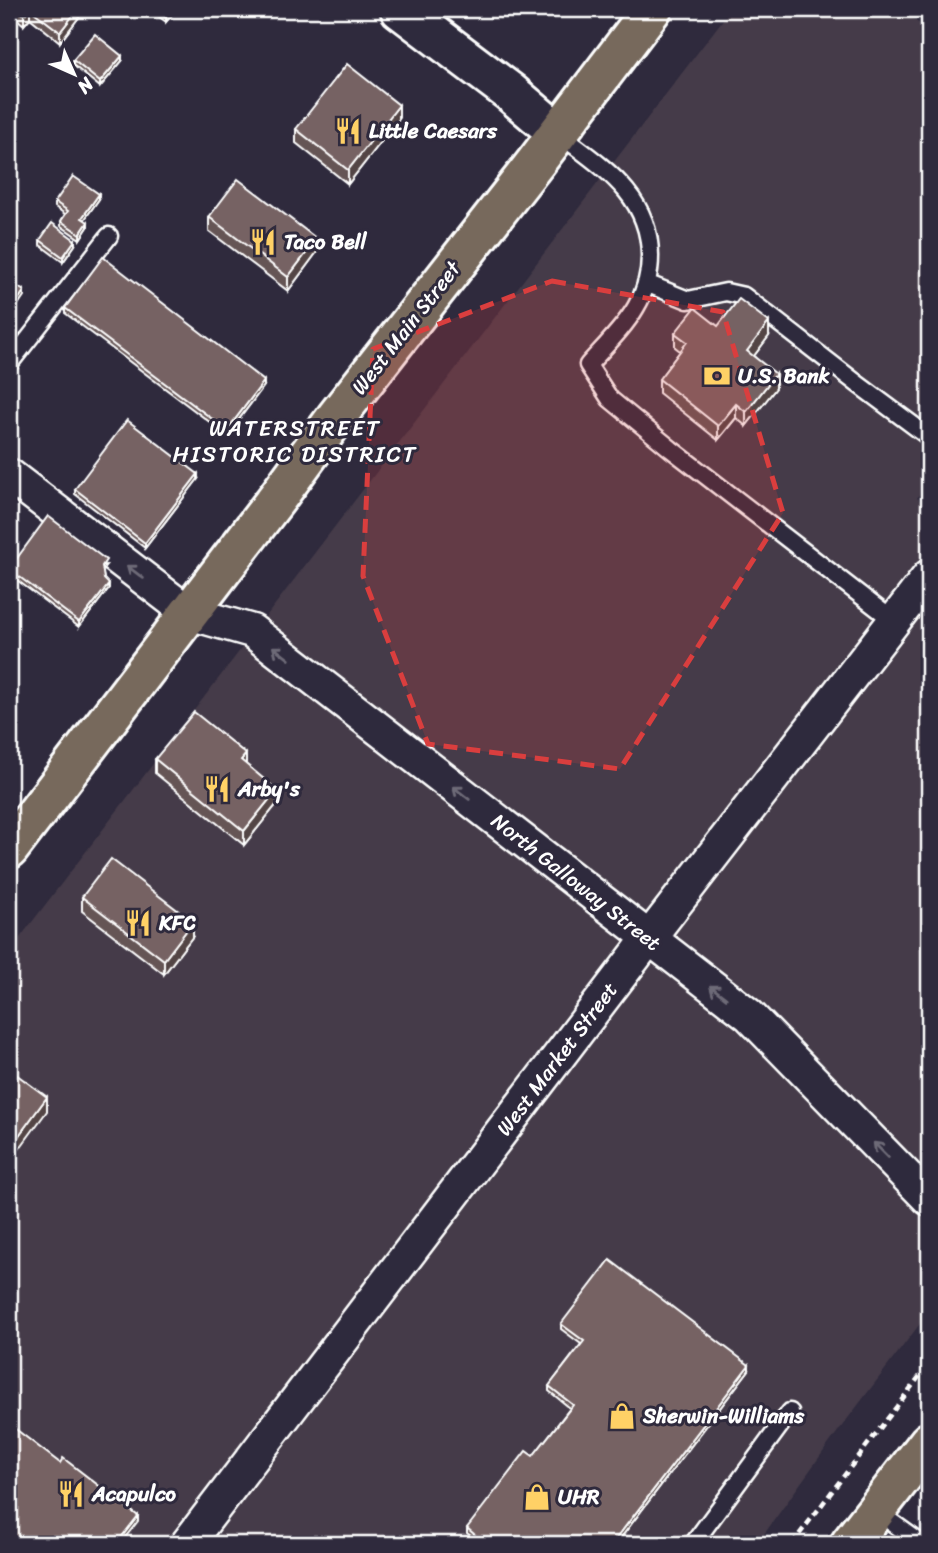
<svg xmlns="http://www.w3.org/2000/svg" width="938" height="1553" viewBox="0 0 938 1553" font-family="Sriracha,sans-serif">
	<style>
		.built { fill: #443b48 }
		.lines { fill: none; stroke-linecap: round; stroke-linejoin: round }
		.lane-casing { stroke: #fff; stroke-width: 21 }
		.street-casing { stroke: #fff; stroke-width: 37 }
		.secondary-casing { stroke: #fff; stroke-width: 44 }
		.primary-casing { stroke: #fff; stroke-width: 44 }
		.highway-casing { stroke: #fff; stroke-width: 44 }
		.path { stroke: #fff; stroke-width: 4.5; stroke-dasharray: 7 5; stroke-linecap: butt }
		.lane { stroke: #2f2a3d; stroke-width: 16 }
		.street { stroke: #2f2a3d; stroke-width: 32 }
		.secondary { stroke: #2f2a3d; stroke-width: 38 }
		.primary { stroke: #77695c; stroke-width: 38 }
		.highway { stroke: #77695c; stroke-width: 38 }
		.wall { fill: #655455; stroke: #fff; stroke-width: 2 }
		.shaded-wall { fill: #534545; stroke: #fff; stroke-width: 2 }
		.building { fill: #766263; stroke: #fff; stroke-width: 2 }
		.oneway { stroke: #6d6a77 }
		.marked { fill: #da3e3e; fill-opacity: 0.2; stroke: #da3e3e; stroke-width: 5; stroke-dasharray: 14 9; stroke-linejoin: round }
		.labels { text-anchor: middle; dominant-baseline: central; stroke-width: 6; stroke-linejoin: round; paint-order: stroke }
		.poi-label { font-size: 21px; font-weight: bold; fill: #fff; stroke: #2f2a3d; text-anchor: start }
		.street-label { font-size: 21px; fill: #fff; stroke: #2f2a3d }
		.neighbourhood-label { font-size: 23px; letter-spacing: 2px; fill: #fff; stroke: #2f2a3d }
	</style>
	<rect width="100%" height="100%" fill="#2f2a3d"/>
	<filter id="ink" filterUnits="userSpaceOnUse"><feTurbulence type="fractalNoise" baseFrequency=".0143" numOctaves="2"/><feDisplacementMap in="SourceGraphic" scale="14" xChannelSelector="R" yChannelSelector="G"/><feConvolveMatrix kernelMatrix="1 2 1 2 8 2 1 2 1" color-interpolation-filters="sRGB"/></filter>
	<g filter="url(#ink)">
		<path class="built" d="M731,9H900L929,31V482L917,498L929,507V1312L836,1434L757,1544H9V952Z"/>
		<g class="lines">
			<defs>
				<path id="lane" d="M558,133C602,167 650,195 650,256C650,274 645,292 636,307C624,328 604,347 588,365L610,399L671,449L894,621
					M646,283L688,300L726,292L744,296L859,385L929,437
					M9,364L109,236
					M876,1511L922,1544
					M693,1544L790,1412"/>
				<path id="street" d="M9,475L189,613L252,631L749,1015L929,1199
					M187,1544L649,938L929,576"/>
				<path id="secondary" d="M400,9L510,92L558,133"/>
				<path id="primary" d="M9,849L277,498L337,416L536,162L652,9"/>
				<path id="highway" d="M850,1544L929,1442"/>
			</defs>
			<use href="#lane" class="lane-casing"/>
			<use href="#street" class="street-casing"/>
			<use href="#secondary" class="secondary-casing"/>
			<use href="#primary" class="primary-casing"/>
			<use href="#highway" class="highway-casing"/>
			<path class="path" d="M792,1544L929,1364"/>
			<use href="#lane" class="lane"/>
			<use href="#street" class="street"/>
			<use href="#secondary" class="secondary"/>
			<use href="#primary" class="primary"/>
			<use href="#highway" class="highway"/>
		</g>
		<path class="wall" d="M9,9H83V12L60,42L30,18L24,25L9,12Z
			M150,9H177L166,22L150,10Z
			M73,60L122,61L100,87L73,65Z
			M399,119L348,184L296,143V129Z
			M99,199L84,220L88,227L80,239L61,226V221L65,214L55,207V202Z
			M209,217L317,252L288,291L209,231Z
			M40,240L75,245L63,262L40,245Z
			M65,308L264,386L227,435L65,313Z
			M718,326L769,336L754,356L776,388L746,426L736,418L718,440L659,393V379L680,351L675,347V333Z
			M198,479L145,548L75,494V489Z
			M106,565L102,570L104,579L109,588L79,627L9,574V569Z
			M155,759L246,765L277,804L244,845L155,773Z
			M82,897L193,936L164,974L82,911Z
			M561,1324L749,1370L616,1544H468L473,1538L467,1533V1528L533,1456L570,1408L549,1391V1386L581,1344L561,1329Z"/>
		<path class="shaded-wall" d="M30,9V18L24,25V15Z
			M78,9H83V12L60,42V32Z
			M173,9H177L166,22V18Z
			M122,56V61L100,87V82Z
			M399,105V119L348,184V170Z
			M12,108V117L9,121V112Z
			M99,194V199L82,223V218Z
			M88,222V227L80,239V234Z
			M317,239V252L288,291V277Z
			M75,240V245L63,262V257Z
			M24,291V296L9,318V313Z
			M769,322V336L747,365V351Z
			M776,374V388L746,426V412Z
			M264,381V386L227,435V430Z
			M736,404V418L718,440V426Z
			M198,474V479L145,548V543Z
			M109,584V588L79,627V622Z
			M246,754V768L241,760Z
			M277,790V804L244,845V831Z
			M193,922V936L164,974V960Z
			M13,1025V1039L9,1045V1031Z
			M47,1097V1111L9,1163V1149Z
			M749,1365V1370L616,1544H612Z
			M138,1516V1521L120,1544H116Z"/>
		<path class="building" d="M16,9H30L24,15Z
			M30,9H78L60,32Z
			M155,9H173L166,18Z
			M95,34L122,56L100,82L73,60Z
			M347,64L399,105L348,170L296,129Z
			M73,176L99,194L82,218L88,222L80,234L61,221L68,211L55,202Z
			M238,179L317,239L288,277L209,217Z
			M52,223L75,240L63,257L40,240Z
			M103,257L264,381L227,430L65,308Z
			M9,281L24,291L9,313Z
			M739,299L769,322L747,351L776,374L746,412L736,404L718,426L659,379L687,342L675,333L695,308L718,326Z
			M127,420L198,474L145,543L75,489Z
			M48,516L106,560L102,566L104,579L109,584L79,622L9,569Z
			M194,712L246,754L241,760L277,790L244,831L155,759Z
			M111,859L193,922L164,960L82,897Z
			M9,1022L13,1025L9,1031Z
			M9,1069L47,1097L9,1149Z
			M610,1260L749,1365L612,1544H468L475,1535L467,1528L526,1451L533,1456L573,1405L549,1386L584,1341L561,1324Z
			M9,1424L60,1463L63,1458L138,1516L116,1544H9Z"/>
		<defs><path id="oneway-shaft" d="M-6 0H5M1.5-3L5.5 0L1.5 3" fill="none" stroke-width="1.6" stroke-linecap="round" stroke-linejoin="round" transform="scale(1.75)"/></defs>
		<g class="oneway">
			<use href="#oneway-shaft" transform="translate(135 572) rotate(-143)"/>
			<use href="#oneway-shaft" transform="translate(281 653) rotate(-142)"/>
			<use href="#oneway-shaft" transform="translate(461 793) rotate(-142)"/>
			<use href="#oneway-shaft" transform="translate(718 992) rotate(-142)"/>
			<use href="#oneway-shaft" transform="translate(881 1150) rotate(-135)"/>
		</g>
	</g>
	<path class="marked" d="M552,281L723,312L783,513L620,769L428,744L363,576L373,349Z"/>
	<defs>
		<symbol id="restaurant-bare" viewBox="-9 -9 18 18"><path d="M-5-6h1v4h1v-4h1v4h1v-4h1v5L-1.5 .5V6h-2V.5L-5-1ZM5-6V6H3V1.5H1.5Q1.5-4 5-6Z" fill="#ffd166" stroke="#2f2a3d" stroke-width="2.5" paint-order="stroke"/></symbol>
		<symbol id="bank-bare" viewBox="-9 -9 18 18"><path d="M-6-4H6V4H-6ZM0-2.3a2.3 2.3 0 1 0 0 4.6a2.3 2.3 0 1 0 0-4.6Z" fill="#ffd166" stroke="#2f2a3d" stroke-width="2.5" paint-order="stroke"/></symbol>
		<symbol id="shop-bare" viewBox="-9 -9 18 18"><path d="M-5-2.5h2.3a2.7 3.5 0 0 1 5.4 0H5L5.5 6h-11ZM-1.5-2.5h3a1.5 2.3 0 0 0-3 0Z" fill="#ffd166" stroke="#2f2a3d" stroke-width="2.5" paint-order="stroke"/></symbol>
	</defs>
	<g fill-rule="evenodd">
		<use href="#restaurant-bare" x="329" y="112" width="38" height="38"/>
		<use href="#restaurant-bare" x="244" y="223" width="38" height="38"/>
		<use href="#bank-bare" x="698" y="357" width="38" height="38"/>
		<use href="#restaurant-bare" x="198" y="770" width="38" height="38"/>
		<use href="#restaurant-bare" x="119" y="904" width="38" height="38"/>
		<use href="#shop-bare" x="603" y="1397" width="38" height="38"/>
		<use href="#restaurant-bare" x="52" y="1475" width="38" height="38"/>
		<use href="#shop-bare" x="518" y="1478" width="38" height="38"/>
	</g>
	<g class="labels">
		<g class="poi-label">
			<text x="369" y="131">Little Caesars</text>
			<text x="284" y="242">Taco Bell</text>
			<text x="738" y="376">U.S. Bank</text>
			<text x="238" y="789">Arby's</text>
			<text x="159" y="923">KFC</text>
			<text x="643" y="1416">Sherwin-Williams</text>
			<text x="92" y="1494">Acapulco</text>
			<text x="558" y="1497">UHR</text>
		</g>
		<g class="street-label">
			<text transform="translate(406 328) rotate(-52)">West Main Street</text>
			<text transform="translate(576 882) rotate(38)">North Galloway Street</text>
			<text transform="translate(557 1059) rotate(-53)">West Market Street</text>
		</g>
		<g class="neighbourhood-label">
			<text x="295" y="428">WATERSTREET<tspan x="295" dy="26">HISTORIC DISTRICT</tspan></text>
		</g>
	</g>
	<rect width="938" height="1553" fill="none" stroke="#2f2a3d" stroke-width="35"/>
	<rect x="18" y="18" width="903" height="1518" fill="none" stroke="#fff" stroke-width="2.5" filter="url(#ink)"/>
	<g transform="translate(74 74) rotate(135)" stroke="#2f2a3d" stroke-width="5" paint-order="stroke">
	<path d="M0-5L12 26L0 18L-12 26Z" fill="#ffffff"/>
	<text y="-10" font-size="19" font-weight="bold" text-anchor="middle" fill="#ffffff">N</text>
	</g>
</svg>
